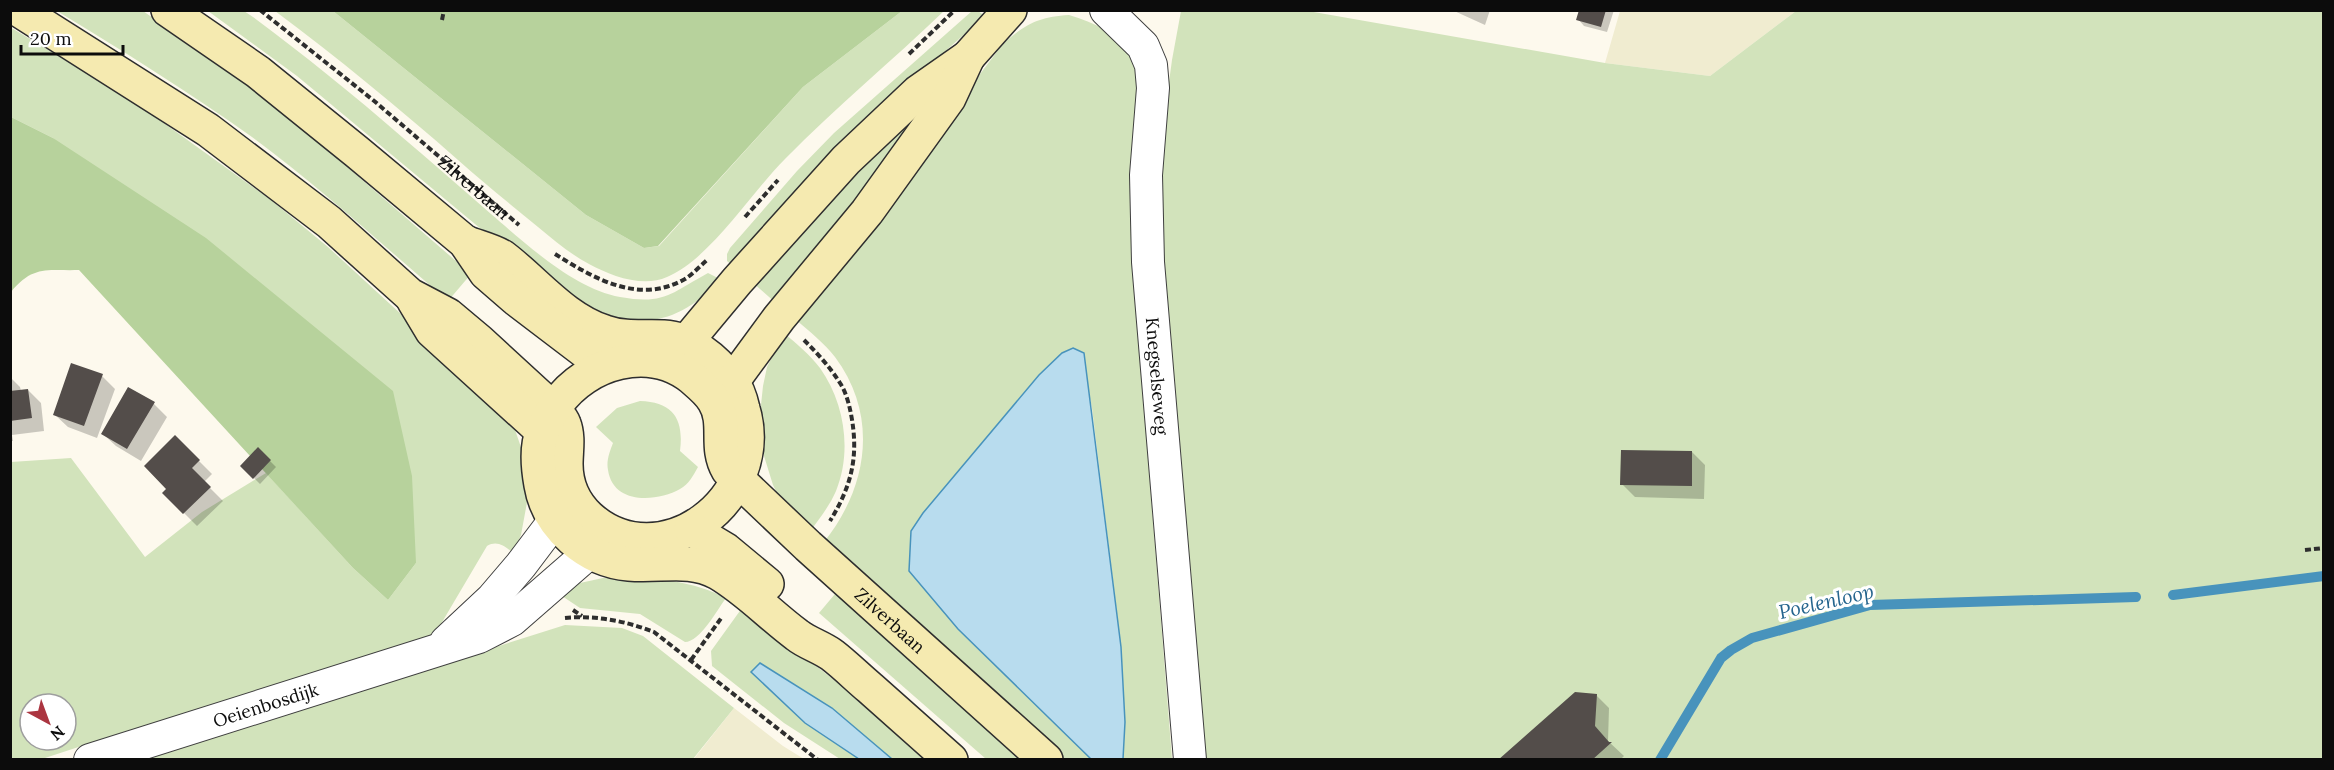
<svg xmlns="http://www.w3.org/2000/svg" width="2334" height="770" viewBox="0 0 2334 770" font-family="Lora,serif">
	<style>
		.farmland { fill: #f0ecd0 }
		.green { fill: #d2e3bb; fill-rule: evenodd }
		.forest { fill: #b7d29c }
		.water { fill: #b8dcee; stroke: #4893bc; stroke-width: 1.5 }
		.shadow { fill: #0003 }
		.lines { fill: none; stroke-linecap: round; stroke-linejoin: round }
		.stream { stroke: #4893bc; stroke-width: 10 }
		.building { fill: #534d4a }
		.street-casing { stroke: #3f3f3f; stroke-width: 34 }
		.secondary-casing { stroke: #2e2e2e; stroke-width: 36 }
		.path { stroke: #2e2e2e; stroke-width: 4; stroke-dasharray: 6 3; stroke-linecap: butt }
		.street { stroke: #fff; stroke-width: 32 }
		.secondary { stroke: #f5eab0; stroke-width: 33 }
		.labels { text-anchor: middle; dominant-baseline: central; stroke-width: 6; stroke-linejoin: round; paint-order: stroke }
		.street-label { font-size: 18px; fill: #0c0c0c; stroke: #fff }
		.water-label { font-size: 20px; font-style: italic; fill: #25658e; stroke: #fff }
	</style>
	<rect width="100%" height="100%" fill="#fdf9ed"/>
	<path class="farmland" d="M1620,11H1796L1710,76L1605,63Z
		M734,708L783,746L804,759L693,760Z"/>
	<path class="green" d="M57,11H143L236,76L301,127L471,274L448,301C384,246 321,188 252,137C189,92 123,51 57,11Z
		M208,11H244L253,17C304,55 354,95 402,137C432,162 461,188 491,214C525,243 574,289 620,297C665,305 671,293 708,273L722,280C679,321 648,331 591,309L481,229L297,76Z
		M275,11H333L586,215L644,248L659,246L803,87L902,11H944C892,61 836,107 785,159C751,193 710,259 667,277C643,288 611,276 589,264C570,254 554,240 538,227C511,205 484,183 458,160C399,108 338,58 275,11Z
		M972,11H978L985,16L889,101L734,267L727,261V254L730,248L797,171L834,133Z
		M1181,11H1308L1605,63L1710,76L1796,11H2323V759H1198L1161,288L1162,133L1172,60Z
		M1069,15C1094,23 1120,33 1133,59C1137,66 1137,78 1139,86L1140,356L1172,759H1123L1125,722L1121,647L1092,408L1089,393L1062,353L1039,375L923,513L911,531L909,571L958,629L1091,759H1063L824,542C868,487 879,416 835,357C824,343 809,331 795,319L1002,45C1025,24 1038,17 1069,15Z
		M10,27L136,103L271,200L328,247L439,349L513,424L524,456L528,497L521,535L513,553C505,546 497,540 487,546L438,629L429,637L388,657L127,731L42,759H11V462L71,458L145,557L202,512L266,473L353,568L388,600L416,563L53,138L11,117ZM30,704H66V740H30Z
		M901,127L907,134L777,304L752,282L812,212Z
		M784,333C797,344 810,355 820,368C845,403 852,452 836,491C830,505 820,518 811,530L780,499L773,485L764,456L761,405L763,386L767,367Z
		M640,401C674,402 684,420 680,451L698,467C693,476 689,484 680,489C657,502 613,505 608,470C606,461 610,451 613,443L596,427L617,408Z
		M603,578C645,577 687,578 726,598C717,610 700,642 685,642L640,614L580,608L559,594L580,583Z
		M840,588L1033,759H986L819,613Z
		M742,608L852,694L928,759H840L784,723L712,666L711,651Z
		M565,625L622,628L643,636L734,708L693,759L138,760Z"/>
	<path class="forest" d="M333,11H902L803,87L658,246L644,248L586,215Z
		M11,117L53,138L206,238L393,391L412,476L416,563L388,600L353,568L79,270C47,271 33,265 11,292Z"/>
	<path class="water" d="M1073,348L1084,353L1121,647L1125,722L1123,759H1091L958,629L909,571L911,531L923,513L1039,375L1062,353Z
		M760,663L832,708L892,759H859L805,723L751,672Z"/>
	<path class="shadow" d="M1452,10H1490L1485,25Z
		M1580,10H1614L1607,32L1584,26L1578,19Z
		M102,376L115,389L97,438L68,427L54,414Z
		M10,377L20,387L21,391L28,390L41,403L44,431L12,435L13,441H10Z
		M129,389L154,404L167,417L141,461L116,446L103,434Z
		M175,437L212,474L204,482L223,501L197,526L164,493L169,489Z
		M258,449L276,467L260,484L242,466Z
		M1692,452L1705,465L1704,499L1635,497L1622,484Z
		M1596,695L1609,708L1608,741L1624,756L1620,760H1500Z"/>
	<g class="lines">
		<path class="stream" d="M2173,595L2324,576
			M1660,760L1721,658L1731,650L1752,638L1870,605L2136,597"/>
	</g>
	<path class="building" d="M1579,10H1606L1601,27L1576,20Z
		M71,363L103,374L84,426L53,415Z
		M128,387L155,402L127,449L101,434Z
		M28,389L32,418L10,421V391Z
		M175,435L200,460L192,468L211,487L183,514L162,493L166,489L144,466Z
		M258,447L271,460L253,479L240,466Z
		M1621,450L1692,451V486L1620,485Z
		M1575,692L1597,694L1595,726L1609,742H1612L1592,760H1498Z"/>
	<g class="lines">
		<defs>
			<g id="street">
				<path id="s2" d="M1106,10L1143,46L1151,65L1153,88L1146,175L1148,262L1190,760"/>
				<path d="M446,642L492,599L521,565L555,520"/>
				<path id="s3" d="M90,760L479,637L512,620L590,552"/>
			</g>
			<g id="secondary">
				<path d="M19,10L208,130L329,222L410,295L448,315L479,341L553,409C557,414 562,418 564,424C569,437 566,451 566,464C566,485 574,503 589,517C660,581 770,499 743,409C741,400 737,388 731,380C716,360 690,338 664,337C644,336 625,339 605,332C564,319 536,282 503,257C492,250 477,247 465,242"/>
				<path d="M168,10L258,72L357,152L465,242L486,273L516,299L604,366"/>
				<path d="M414,301L432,331L541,430"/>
				<path d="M672,359L737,281L846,160L918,92L968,57L1010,10"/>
				<path d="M732,382L779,318L867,212L949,98L968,57"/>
				<path d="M691,529L726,550L767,584"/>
				<path id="s4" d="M951,760C924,736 897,712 870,688C857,677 845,665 832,655C821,647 807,643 797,635C770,615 747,590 718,573C689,557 661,567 629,564C588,561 548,527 541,485C535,452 537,432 557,404C587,362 649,344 692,378C700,385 709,392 714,401C728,424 714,446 728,470L808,546L1046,760"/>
			</g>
		</defs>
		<use href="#street" class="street-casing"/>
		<use href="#secondary" class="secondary-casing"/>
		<g class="path">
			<path id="s1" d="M260,10L373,100L519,225"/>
			<path d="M442,20L444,10"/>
			<path d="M909,54L955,10"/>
			<path d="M745,217L778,180"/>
			<path d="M555,254C595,279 639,305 685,279C693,274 700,266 707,260"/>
			<path d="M804,340C817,353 830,367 840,383C846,392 849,404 851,414C859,456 852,485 830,521"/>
			<path d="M2305,550L2324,548"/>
			<path d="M573,610L582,616"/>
			<path d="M565,618C595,615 626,621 654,632L818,760"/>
			<path d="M691,660L722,617"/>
		</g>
		<use href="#street" class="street"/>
		<use href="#secondary" class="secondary"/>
	</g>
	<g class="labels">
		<g class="street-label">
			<text stroke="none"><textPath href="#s1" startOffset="278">Zilverbaan</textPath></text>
			<text stroke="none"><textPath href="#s2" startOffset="384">Knegselseweg</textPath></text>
			<text stroke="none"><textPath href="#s4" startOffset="1080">Zilverbaan</textPath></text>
			<text stroke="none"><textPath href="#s3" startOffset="184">Oeienbosdijk</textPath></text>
		</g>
		<g class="water-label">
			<text transform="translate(1826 601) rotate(-13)">Poelenloop</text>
		</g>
	</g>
	<rect width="2334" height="770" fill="none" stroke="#0c0c0c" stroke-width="24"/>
	<g transform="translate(48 722) rotate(139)"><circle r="28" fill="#ffffff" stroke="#9e9e9e" stroke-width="1.5"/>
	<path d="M0-4.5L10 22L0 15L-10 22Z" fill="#ab3540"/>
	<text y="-9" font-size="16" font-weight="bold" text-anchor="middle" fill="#0c0c0c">N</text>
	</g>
	<path d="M21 45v9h102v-9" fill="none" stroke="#0c0c0c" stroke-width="3"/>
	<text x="30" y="45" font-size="18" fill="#0c0c0c" stroke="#ffffff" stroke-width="4.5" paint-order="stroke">20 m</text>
</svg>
